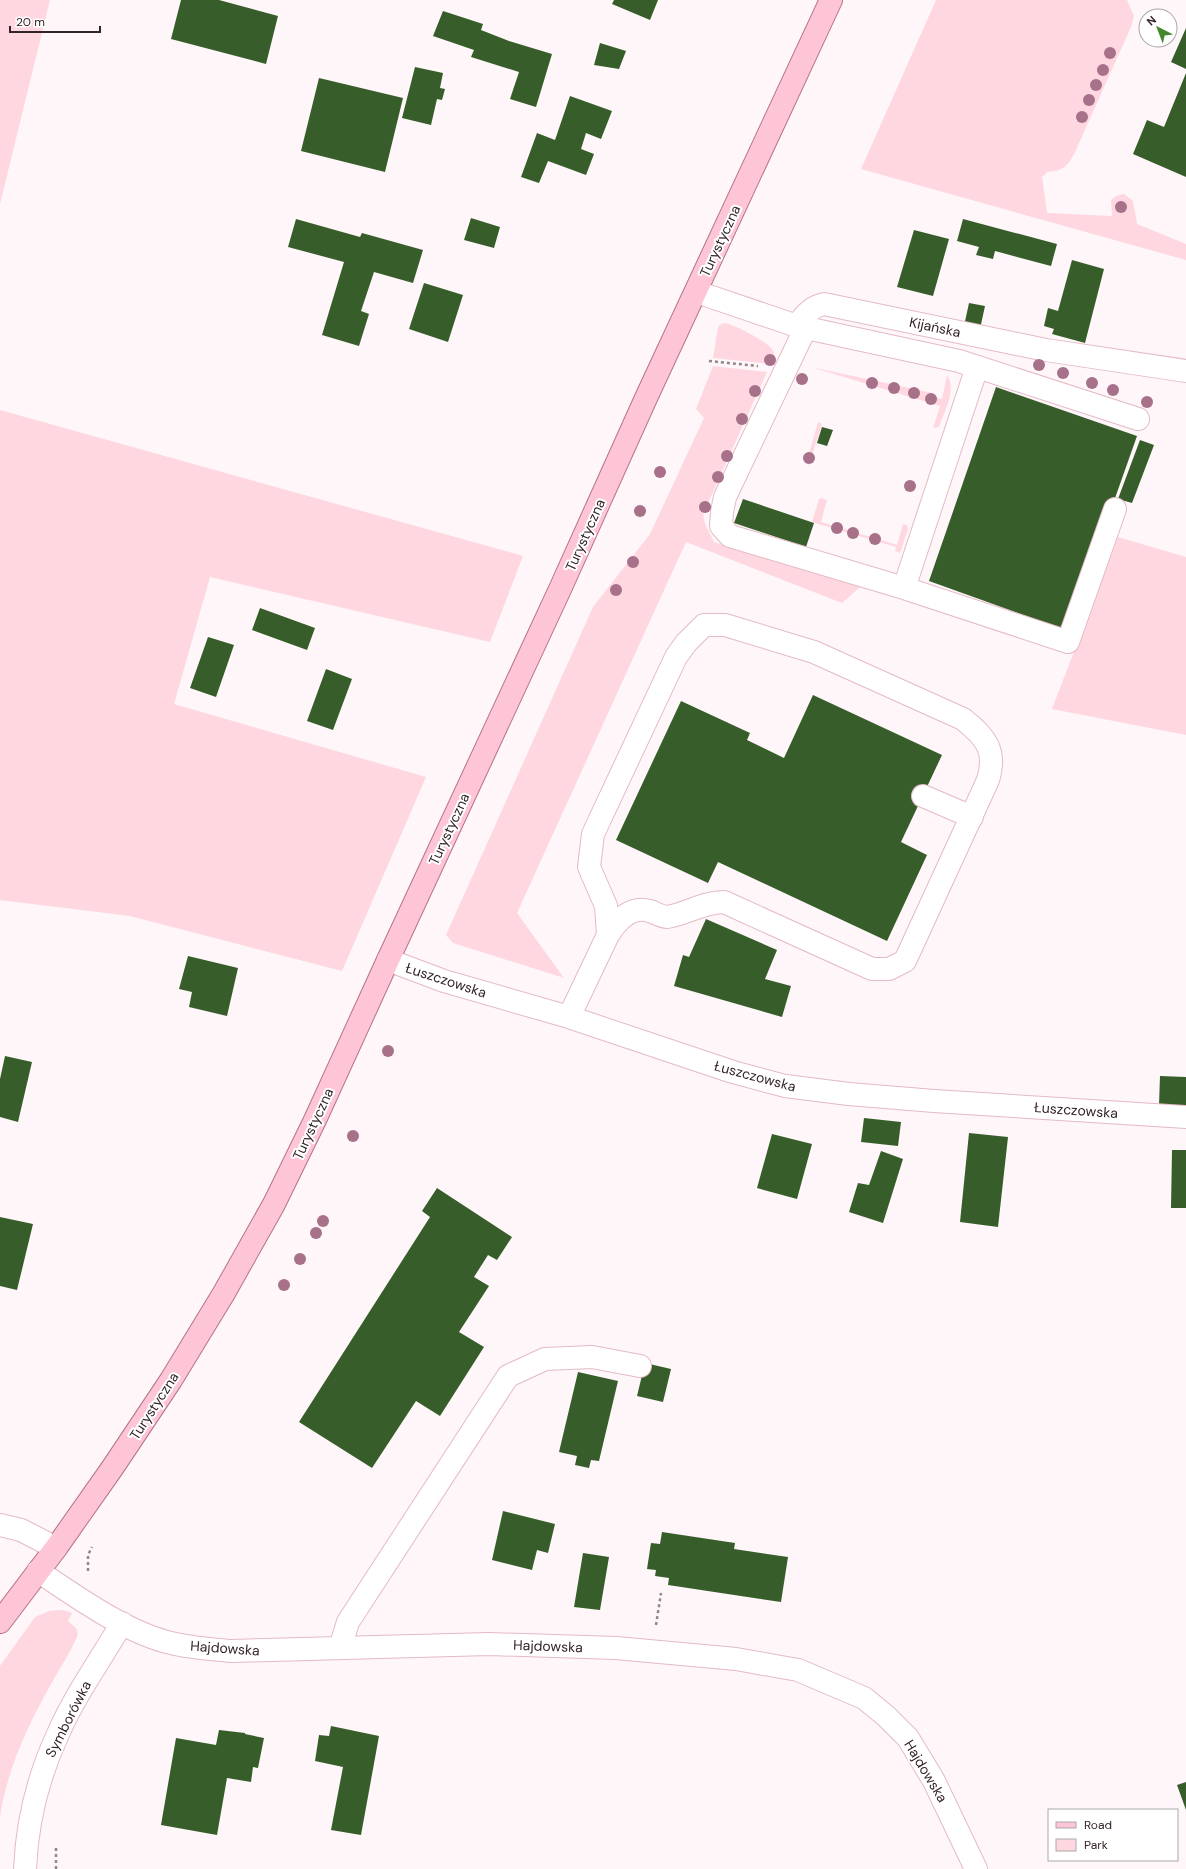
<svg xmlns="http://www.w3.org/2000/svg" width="1186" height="1869" viewBox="0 0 1186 1869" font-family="'DM Sans',sans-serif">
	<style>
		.green { fill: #fed7e1 }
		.building { fill: #375e2a }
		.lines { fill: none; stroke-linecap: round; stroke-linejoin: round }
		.minor-casing { stroke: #e4bac5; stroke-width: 24 }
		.major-casing { stroke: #b57386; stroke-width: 24 }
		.path { stroke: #928689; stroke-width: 2.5; stroke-dasharray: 3 3; stroke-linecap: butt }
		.minor { stroke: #fff; stroke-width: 22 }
		.major { stroke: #fdc5d5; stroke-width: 22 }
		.tree { fill: #a67189 }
		.labels { text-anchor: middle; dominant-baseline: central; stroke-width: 4; stroke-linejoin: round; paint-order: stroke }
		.street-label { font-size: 14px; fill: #322327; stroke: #fff }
	</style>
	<rect width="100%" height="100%" fill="#fef6f8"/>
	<path class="green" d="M0,0H50L0,204Z
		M936,0H1127L1134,16L1131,27L1075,152C1068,166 1063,171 1047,172L1045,175L1042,176L1047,213L1112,216L1111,200L1116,196L1124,194L1133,201L1137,224L1186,244V260L861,169Z
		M725,323C735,325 766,341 772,349C775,354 775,359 772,364L713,358L718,327L721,324Z
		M713,366L767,372L703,514L705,524L714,542L860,587L842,603L686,542L517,913L564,978L453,943L446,935L593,607L650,534L704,418L696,409Z
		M811,367L932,393V396L942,399L947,375C957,390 944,412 939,427L933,428L940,406Z
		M0,410L523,556L490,642L210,577L174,704L426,777L342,971L130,916L0,900Z
		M818,422L822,424L809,465L806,464Z
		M821,498L827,500L821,522L897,545L903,524L907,525L908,529L900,553L895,551L896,547L812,522L819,499Z
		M1118,537L1186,557V735L1052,709Z
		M63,1610L72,1613L68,1621L76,1628L78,1634C71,1652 59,1669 50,1686C27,1727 7,1770 0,1817V1666L35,1617L49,1611Z"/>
	<path class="building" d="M181,0H219L278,16L266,64L171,39Z
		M614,0H658L650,20L612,4Z
		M443,11L483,24L481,30L509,41L552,54L536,107L510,99L519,72L471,57L474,50L433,36Z
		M1186,28V69L1171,62Z
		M600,43L626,51L619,69L594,65Z
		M415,67L443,73L440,88L445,89L442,100L437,99L431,125L402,118Z
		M1186,73V177L1133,154L1147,120L1164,127Z
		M319,78L403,98L385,172L301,151Z
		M570,96L612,111L601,139L586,133L581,149L594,154L586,175L548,161L539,183L521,177L537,133L555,140Z
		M471,218L500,227L494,248L464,240Z
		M296,219L360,237L362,233L423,250L413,283L374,272L361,311L369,314L359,346L322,335L344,262L288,247Z
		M963,219L1057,244L1051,266L995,251L993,259L976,255L979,247L957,241Z
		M914,230L949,239L933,296L897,287Z
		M1072,260L1104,269L1085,343L1052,334L1054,329L1044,326L1048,308L1058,311Z
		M424,283L463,295L448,342L409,329Z
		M969,303L985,306L980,329L964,326Z
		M996,387L1137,436L1068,631L929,581Z
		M822,427L833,430L827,446L817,443Z
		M1140,440L1154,445L1132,503L1118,499Z
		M743,499L814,523L806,547L734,523Z
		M260,608L315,628L307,650L252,630Z
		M208,637L234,645L216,697L190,688Z
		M326,669L352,679L333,730L307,721Z
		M813,695L942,755L901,842L927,855L887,941L718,862L708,883L616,840L681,701L750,733L747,740L784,758Z
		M706,919L777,950L765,979L791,986L782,1017L674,986L683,955L689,957Z
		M188,956L238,968L227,1016L189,1007L192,992L179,989Z
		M5,1056L32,1062L18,1122L0,1117V1079Z
		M1160,1076L1186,1077V1105H1159Z
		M864,1118L901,1122L898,1146L861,1142Z
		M969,1133L1008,1137L998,1227L960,1222Z
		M772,1134L812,1144L797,1199L757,1188Z
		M1172,1150H1186V1208H1171Z
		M881,1151L903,1159L883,1223L849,1212L858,1183L869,1185Z
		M437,1188L512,1237L497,1260L488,1255L474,1277L489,1286L459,1332L484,1347L440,1416L416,1401L372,1468L299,1422L430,1217L422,1211Z
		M0,1217L33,1224L17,1290L0,1286Z
		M645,1363L671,1369L663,1402L637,1396Z
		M578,1372L618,1381L599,1461L591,1460L589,1468L575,1465L577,1456L559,1452Z
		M503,1511L555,1524L548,1553L537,1550L532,1570L492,1560Z
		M662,1532L735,1543L734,1549L788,1557L781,1602L668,1585L669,1578L655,1576L656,1570L647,1569L651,1543L660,1544Z
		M583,1553L609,1557L600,1610L574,1607Z
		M331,1726L379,1736L361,1835L331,1830L343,1767L315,1761L319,1735L329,1736Z
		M219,1730L245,1733V1734L264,1738L258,1768L253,1767L251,1782L227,1778L217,1835L161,1825L176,1738L216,1745Z
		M1186,1782V1810L1177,1785Z"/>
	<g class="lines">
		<defs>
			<path id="minor" d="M697,292L797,326C804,315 812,306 824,304L1046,350L1186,371
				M797,326L959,361L1138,419
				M806,327L725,497L722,512L721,526L730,536L904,588L977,367
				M904,588L1068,642L1115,509
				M923,796L972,817
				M388,960L444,981L569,1017L733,1072L785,1086L849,1094L934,1101L1186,1117
				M569,1017L608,935L606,906L589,867L593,834L676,657L686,643L704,625H725L814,652L963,719C986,737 997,751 988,780L905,961L889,969H872L724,902C703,902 687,914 667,917C662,917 655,913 650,911C630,905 617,921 608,935
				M0,1525L21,1530L56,1548
				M38,1571C75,1596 127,1633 171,1643C191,1648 211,1649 231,1651L489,1644L616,1648L736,1659L798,1670L864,1698L886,1716L908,1738L934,1781L976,1869
				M340,1648L348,1622L508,1376L545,1359L592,1357L640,1366
				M25,1869C27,1822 38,1777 58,1734C75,1695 101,1659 122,1623"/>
			<path id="major" d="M0,1622L56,1548L113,1467L171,1380L224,1293L274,1204L315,1120L388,960L561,587L646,398L831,0"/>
		</defs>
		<use href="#minor" class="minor-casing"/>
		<use href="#major" class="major-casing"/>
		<path class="path" d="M709,361L758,366
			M88,1571V1555L92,1547
			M656,1625L661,1593
			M56,1848V1869"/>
		<use href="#minor" class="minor"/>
		<use href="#major" class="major"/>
	</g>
	<g class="tree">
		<circle cx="1110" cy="53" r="6"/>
		<circle cx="1103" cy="70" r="6"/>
		<circle cx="1096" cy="85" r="6"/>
		<circle cx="1089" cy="100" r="6"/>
		<circle cx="1082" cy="117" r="6"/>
		<circle cx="1121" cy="207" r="6"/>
		<circle cx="770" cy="360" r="6"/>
		<circle cx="1039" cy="365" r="6"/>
		<circle cx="1063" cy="373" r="6"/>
		<circle cx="802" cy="379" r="6"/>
		<circle cx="872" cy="383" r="6"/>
		<circle cx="1092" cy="383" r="6"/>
		<circle cx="894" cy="388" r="6"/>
		<circle cx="1113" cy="390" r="6"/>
		<circle cx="755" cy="391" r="6"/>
		<circle cx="914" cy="393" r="6"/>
		<circle cx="931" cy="399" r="6"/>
		<circle cx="1147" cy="402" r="6"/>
		<circle cx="742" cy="419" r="6"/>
		<circle cx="727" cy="456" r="6"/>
		<circle cx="809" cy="458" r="6"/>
		<circle cx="660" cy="472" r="6"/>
		<circle cx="718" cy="477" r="6"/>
		<circle cx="910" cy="486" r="6"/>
		<circle cx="705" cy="507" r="6"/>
		<circle cx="640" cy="511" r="6"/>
		<circle cx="837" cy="528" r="6"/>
		<circle cx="853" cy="533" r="6"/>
		<circle cx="875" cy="539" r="6"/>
		<circle cx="633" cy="562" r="6"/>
		<circle cx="616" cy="590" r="6"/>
		<circle cx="388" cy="1051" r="6"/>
		<circle cx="353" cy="1136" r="6"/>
		<circle cx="323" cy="1221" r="6"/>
		<circle cx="316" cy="1233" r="6"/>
		<circle cx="300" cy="1259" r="6"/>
		<circle cx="284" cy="1285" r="6"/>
	</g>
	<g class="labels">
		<g class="street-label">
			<text transform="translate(720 241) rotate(-65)">Turystyczna</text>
			<text transform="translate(935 327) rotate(12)">Kijańska</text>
			<text transform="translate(585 535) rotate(-66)">Turystyczna</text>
			<text transform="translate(449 829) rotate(-65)">Turystyczna</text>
			<text transform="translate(446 980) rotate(18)">Łuszczowska</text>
			<text transform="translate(755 1076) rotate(15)">Łuszczowska</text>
			<text transform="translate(1076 1110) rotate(4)">Łuszczowska</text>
			<text transform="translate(313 1124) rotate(-65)">Turystyczna</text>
			<text transform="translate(154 1406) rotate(-57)">Turystyczna</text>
			<text transform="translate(548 1646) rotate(2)">Hajdowska</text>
			<text transform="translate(225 1648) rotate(4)">Hajdowska</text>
			<text transform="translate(68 1719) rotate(-63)">Symborówka</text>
			<text transform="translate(926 1771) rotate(59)">Hajdowska</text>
		</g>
	</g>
	<rect x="1048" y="1809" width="130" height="52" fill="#ffffff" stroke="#ada7a9"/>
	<rect x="1056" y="1822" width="20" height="6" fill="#fdc5d5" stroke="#ada7a9"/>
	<text x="1084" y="1829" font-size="12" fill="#322327">Road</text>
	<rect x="1056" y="1839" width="20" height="12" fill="#fed7e1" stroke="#ada7a9"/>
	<text x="1084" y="1849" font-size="12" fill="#322327">Park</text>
	<g transform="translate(1158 28) rotate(318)"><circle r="19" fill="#ffffff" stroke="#ada7a9"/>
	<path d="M0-3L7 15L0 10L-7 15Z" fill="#45892e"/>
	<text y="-6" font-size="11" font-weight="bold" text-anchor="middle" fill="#322327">N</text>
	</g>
	<path d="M10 26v6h90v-6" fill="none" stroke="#322327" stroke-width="2"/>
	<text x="16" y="26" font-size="12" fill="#322327" stroke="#ffffff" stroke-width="3" paint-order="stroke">20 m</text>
</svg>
